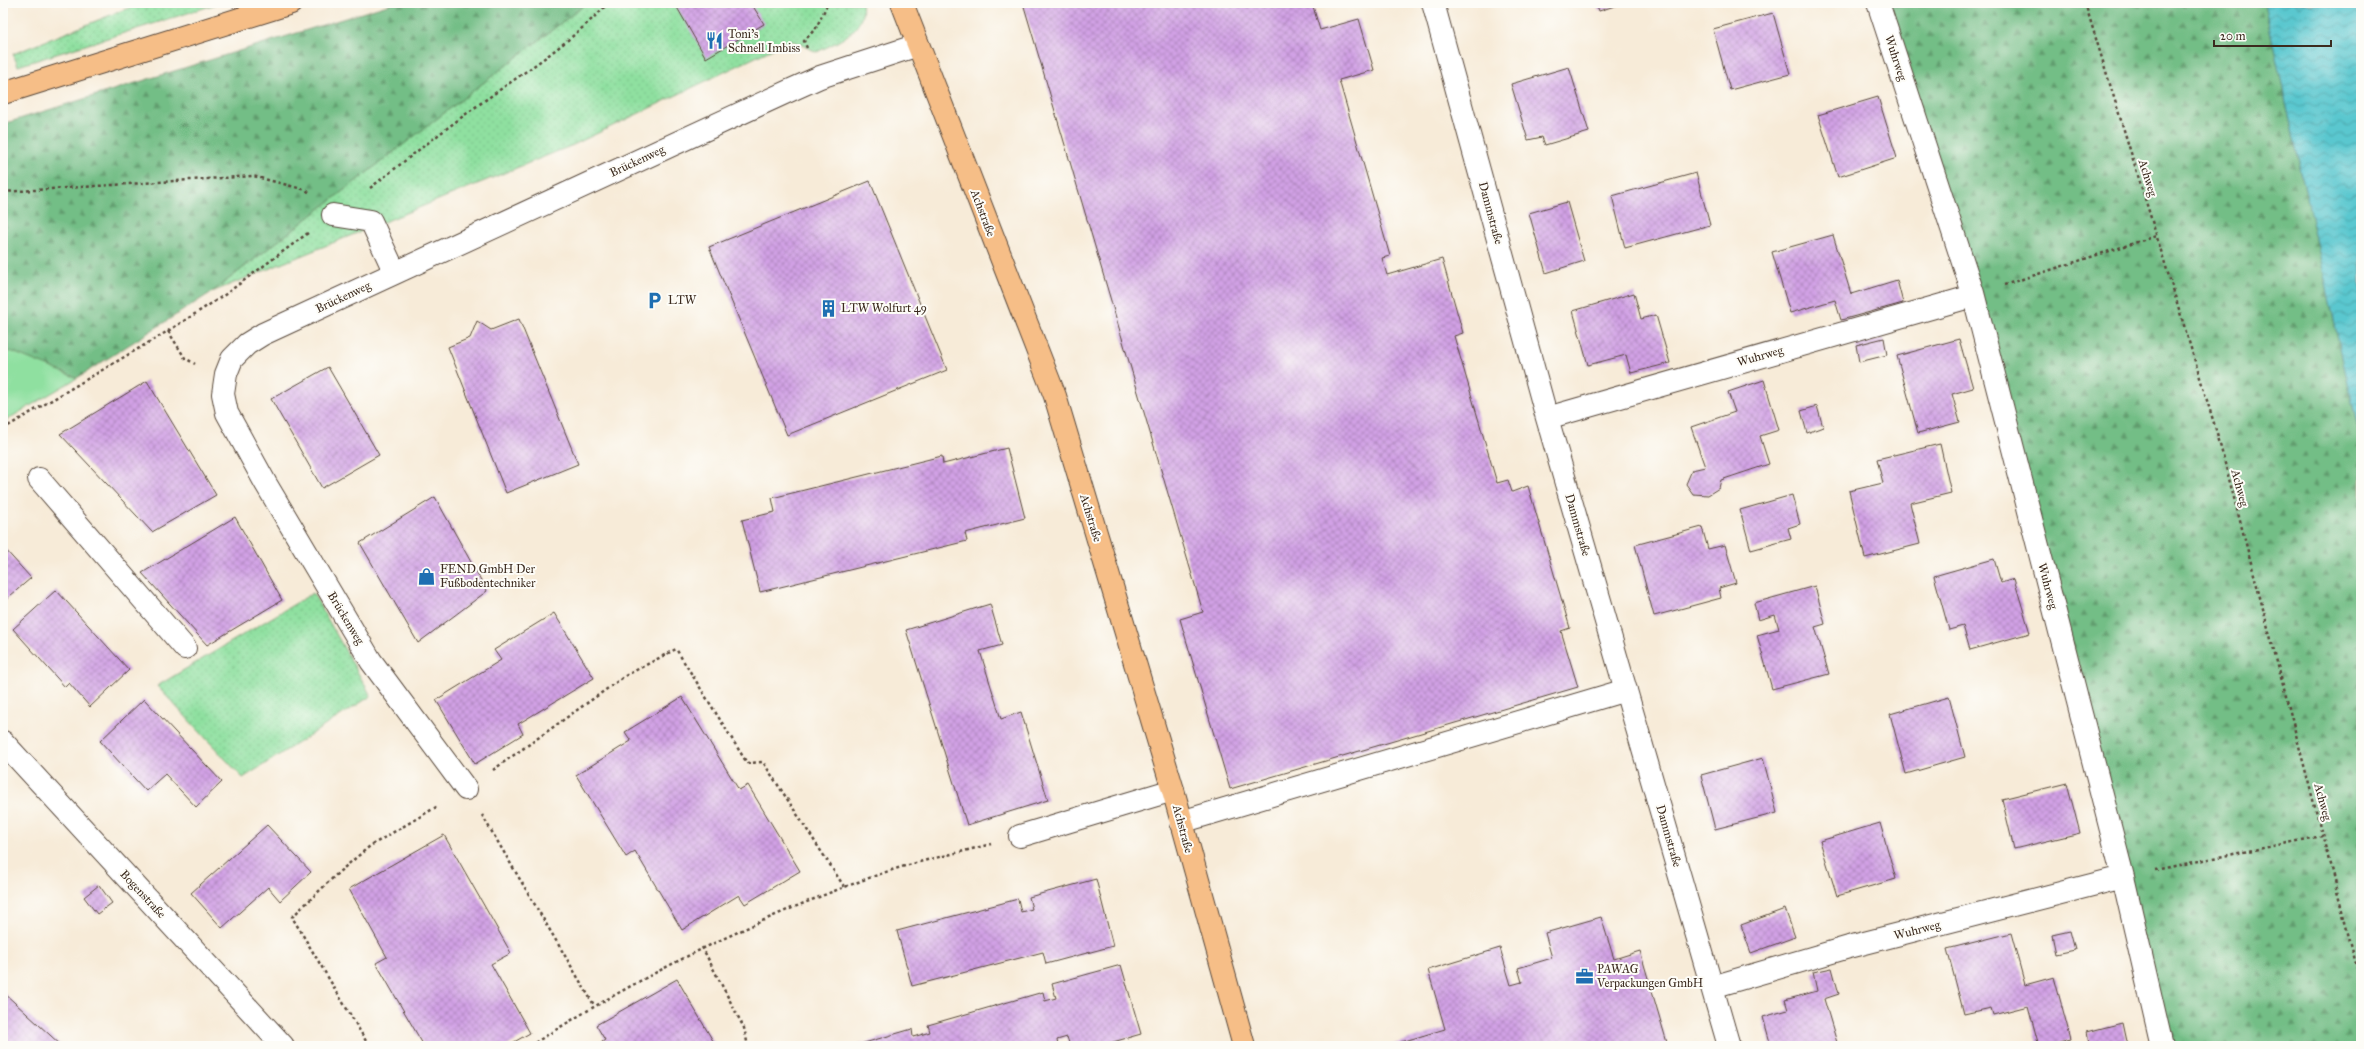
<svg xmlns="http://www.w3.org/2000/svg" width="2364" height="1049" viewBox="0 0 2364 1049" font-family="'IM FELL Great Primer',serif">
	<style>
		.grass { fill: url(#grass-dots); stroke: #65855f }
		.forest { fill: url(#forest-firs); stroke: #577452 }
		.garden { fill: #8fe0a0; stroke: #65855f }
		.water { fill: url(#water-waves); stroke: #4a7876 }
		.building { fill: url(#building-cross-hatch) }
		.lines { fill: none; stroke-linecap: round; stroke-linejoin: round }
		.minor-casing { stroke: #57473a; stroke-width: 24 }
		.major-casing { stroke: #57473a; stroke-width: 24 }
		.highway-casing { stroke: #57473a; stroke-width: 24 }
		.path { stroke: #57473a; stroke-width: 2.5; stroke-dasharray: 3 3; stroke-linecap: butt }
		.minor { stroke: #fff; stroke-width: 22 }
		.major { stroke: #f6be87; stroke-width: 22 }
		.highway { stroke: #f6be87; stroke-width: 22 }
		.labels { text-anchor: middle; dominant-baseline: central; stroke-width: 4; stroke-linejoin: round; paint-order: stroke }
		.poi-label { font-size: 12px; fill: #3b2a1e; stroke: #fdfcf7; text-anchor: start }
		.street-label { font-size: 12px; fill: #3b2a1e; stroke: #fdfcf7 }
	</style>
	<defs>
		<pattern id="grass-dots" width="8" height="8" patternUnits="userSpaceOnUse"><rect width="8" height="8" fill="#8fe0a0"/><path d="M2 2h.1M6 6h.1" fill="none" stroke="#7cc089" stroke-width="1.8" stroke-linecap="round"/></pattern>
		<pattern id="forest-firs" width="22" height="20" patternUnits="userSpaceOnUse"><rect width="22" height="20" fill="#73be86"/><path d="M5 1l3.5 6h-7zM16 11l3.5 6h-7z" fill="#609b6d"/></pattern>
		<pattern id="water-waves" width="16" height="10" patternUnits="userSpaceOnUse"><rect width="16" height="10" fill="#5ac7cf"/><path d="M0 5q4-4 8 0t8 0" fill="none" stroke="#4ca2a7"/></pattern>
		<pattern id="building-cross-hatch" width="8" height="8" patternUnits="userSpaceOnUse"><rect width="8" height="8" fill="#d1a1e5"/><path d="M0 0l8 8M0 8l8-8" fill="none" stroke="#ab83b9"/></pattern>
	</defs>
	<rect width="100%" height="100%" fill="#fdfcf7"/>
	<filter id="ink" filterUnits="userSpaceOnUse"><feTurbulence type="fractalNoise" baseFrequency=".025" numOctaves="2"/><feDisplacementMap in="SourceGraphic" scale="8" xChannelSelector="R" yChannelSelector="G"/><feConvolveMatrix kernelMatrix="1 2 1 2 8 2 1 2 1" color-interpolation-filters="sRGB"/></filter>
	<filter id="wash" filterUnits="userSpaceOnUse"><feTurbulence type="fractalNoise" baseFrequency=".012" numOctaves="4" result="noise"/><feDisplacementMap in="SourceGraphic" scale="16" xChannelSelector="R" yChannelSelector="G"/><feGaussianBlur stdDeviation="0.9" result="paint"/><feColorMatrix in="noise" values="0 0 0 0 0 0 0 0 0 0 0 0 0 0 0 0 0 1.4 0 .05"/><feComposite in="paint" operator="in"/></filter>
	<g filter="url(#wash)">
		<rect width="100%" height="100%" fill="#f7ebd8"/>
		<path class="grass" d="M141,3H220L18,66L13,54Z
			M587,3H862C867,31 837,42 817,52L791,40L573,145L212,292Z
			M313,593L371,696L243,778L157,686Z"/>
		<path class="forest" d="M394,3H587L212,292L77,378L10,351L3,354V124Z
			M1876,3H2264L2361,443V1046H2165L1989,356Z"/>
		<path class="garden" d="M10,351L77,378L3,422V354Z"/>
		<path class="water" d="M2264,3H2361V443Z"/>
		<g id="blocks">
			<path class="building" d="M677,3H751L764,24L706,58L675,4Z
				M1023,3H1312L1320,30L1359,19L1374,70L1339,80L1390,256L1382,258L1387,275L1442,259L1463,333L1454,336L1497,483L1508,480L1512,492L1528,486L1570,628L1561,631L1578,687L1230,789L1180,619L1203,612Z
				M1596,3H1624L1599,11Z
				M1773,13L1790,74L1730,90L1713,29Z
				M1569,67L1589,132L1545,145L1542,137L1528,140L1511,84Z
				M1878,97L1897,158L1838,177L1818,115Z
				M1696,173L1710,225L1625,248L1612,196Z
				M870,181L947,370L787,435L709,247Z
				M1567,202L1584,261L1546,273L1529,213Z
				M1833,235L1851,294L1897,280L1903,303L1841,320L1835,300L1790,313L1772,252Z
				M1634,293L1641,319L1656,315L1670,363L1631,373L1626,355L1588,365L1573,311Z
				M519,319L578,464L506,493L448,347L470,338L477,321L491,330Z
				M1884,338L1887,355L1859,362L1856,345Z
				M1959,339L1973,388L1952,394L1960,422L1918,433L1897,356Z
				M328,367L379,455L322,488L271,399Z
				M1764,380L1779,430L1760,436L1769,464L1721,480L1719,488L1708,495L1693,494L1686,484L1692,470L1705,467L1691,427L1735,412L1728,392Z
				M147,381L216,495L152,532L60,434Z
				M1817,406L1823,427L1807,433L1801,411Z
				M1940,444L1951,493L1910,503L1920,544L1865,558L1849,491L1883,483L1877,459Z
				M1007,448L1025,518L965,533L967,541L760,592L742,520L775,512L772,498L942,456L943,464Z
				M1792,495L1800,524L1788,528L1791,539L1751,550L1740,510Z
				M435,497L487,591L418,643L360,543Z
				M235,517L282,600L207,645L142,573Z
				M1702,527L1708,549L1725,545L1736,583L1719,588L1721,598L1654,616L1635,545Z
				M3,547L31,578L3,602Z
				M1994,559L2001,583L2014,579L2030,633L1970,650L1963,626L1949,630L1934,576Z
				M1815,586L1825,624L1815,627L1829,674L1772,689L1757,635L1779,629L1775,615L1758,620L1754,603Z
				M56,590L129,670L90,707L69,683L65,687L13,629Z
				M990,604L1002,645L980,651L1001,719L1021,712L1048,800L967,825L906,630Z
				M554,613L594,678L518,724L523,734L475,764L436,700L501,660L494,650Z
				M682,697L739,790L748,785L800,871L745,904L739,895L682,930L635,851L626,857L576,775L631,741L625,732Z
				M1949,697L1965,757L1906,774L1890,714Z
				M144,699L222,782L196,807L165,774L146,791L100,741Z
				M1763,758L1777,813L1715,829L1701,775Z
				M2067,783L2080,833L2014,849L2002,799Z
				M1880,823L1896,879L1837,896L1820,841Z
				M267,825L311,872L280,901L268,887L222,928L191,893Z
				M444,835L511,953L491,964L530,1033L507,1046H424L376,963L387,957L349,889Z
				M1096,879L1113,946L1046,964L1043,952L912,986L897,931L1018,899L1021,912L1032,909L1029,897Z
				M99,885L112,903L97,914L84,897Z
				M1785,909L1795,937L1751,953L1741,925Z
				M1601,917L1614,959L1640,951L1668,1046H1388L1445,1029L1428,970L1500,948L1511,985L1522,982L1518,968L1552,958L1545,933Z
				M2070,931L2075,950L2056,954L2052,935Z
				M2011,933L2025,985L2054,977L2071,1040L2048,1046H2039L2028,1006L1993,1015L1991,1008L1964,1014L1947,949Z
				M1121,965L1141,1034L1099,1046H1070L1067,1037L1057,1040L1058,1046H854L912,1029L913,1037L930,1032L928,1025L1043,992L1045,1001L1056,998L1052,984Z
				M1832,968L1839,994L1824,999L1838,1046H1771L1763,1017L1788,1010L1785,1000L1817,991L1813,972Z
				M677,979L716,1046H596L605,1040L596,1025Z
				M3,992L62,1046H3Z
				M2122,1023L2127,1046H2078L2089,1043L2087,1032Z"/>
		</g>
	</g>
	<g filter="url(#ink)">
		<use href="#blocks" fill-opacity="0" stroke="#57473a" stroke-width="1"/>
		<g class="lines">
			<defs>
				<path id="minor" d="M1433,3L1547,418L1729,1046
					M1878,3L1973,293L2123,877L2162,1046
					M333,215L371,221L395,273
					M1547,418L1973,296
					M39,479L185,648
					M3,742L283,1046
					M466,789L371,661L266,484L227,413L223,394L226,374L232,359L247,344L263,334L791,90L820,77L918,45
					M1181,822L1626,690
					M1020,836L1173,790
					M1712,987L1849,947L2123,877"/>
				<path id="major" d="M902,3L1055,396L1173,790L1244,1046"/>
				<path id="highway" d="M3,93L291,3"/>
			</defs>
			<use href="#minor" class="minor-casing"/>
			<use href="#major" class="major-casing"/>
			<use href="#highway" class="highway-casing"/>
			<path class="path" d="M2085,3L2217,433L2361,983
				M807,48L804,41L816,28L828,3
				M370,188C401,164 431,140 462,117C511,80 565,49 608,3
				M3,192L253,176L306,190L311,194
				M2004,285L2156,236
				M168,331L185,358L195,364
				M3,429L168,331L223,296L308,233
				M493,770L625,676L676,649L747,763L763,762L845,888
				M482,815L594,1005
				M2155,870L2322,836
				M702,947L744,1028L748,1046
				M369,1046L292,917L339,872L370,846L438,806
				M530,1046C641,975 758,917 883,873C917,861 955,854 991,844"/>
			<use href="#minor" class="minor"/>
			<use href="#major" class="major"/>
			<use href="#highway" class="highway"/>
		</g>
	</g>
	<defs>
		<symbol id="restaurant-bare" viewBox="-9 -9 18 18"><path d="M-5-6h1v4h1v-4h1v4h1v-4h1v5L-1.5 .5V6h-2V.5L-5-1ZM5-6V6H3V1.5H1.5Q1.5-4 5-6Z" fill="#1f6fb2" stroke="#fdfcf7" stroke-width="2.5" paint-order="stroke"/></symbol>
		<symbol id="parking-bare" viewBox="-9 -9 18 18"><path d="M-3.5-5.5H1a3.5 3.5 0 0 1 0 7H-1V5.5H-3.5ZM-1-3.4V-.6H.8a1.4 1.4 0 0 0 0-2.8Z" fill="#1f6fb2" stroke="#fdfcf7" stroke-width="2.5" paint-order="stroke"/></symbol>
		<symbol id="building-bare" viewBox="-9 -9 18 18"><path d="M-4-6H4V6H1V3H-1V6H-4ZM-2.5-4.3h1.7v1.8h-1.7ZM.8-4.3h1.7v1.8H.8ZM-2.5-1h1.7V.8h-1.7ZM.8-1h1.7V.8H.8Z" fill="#1f6fb2" stroke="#fdfcf7" stroke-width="2.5" paint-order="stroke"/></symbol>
		<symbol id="shop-bare" viewBox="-9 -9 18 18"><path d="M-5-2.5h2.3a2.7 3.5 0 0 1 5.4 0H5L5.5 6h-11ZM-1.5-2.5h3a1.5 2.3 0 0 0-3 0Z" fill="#1f6fb2" stroke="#fdfcf7" stroke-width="2.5" paint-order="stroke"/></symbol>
		<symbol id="office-bare" viewBox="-9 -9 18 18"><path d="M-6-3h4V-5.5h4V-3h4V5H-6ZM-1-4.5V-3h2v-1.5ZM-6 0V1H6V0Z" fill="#1f6fb2" stroke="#fdfcf7" stroke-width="2.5" paint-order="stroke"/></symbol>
	</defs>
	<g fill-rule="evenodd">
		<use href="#restaurant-bare" x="702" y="28" width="25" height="25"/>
		<use href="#parking-bare" x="642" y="288" width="25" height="25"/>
		<use href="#building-bare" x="816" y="296" width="25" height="25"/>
		<use href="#shop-bare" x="414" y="564" width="25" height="25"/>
		<use href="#office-bare" x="1572" y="964" width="25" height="25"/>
	</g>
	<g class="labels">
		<g class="poi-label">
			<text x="728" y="34">Toni's<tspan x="728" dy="14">Schnell Imbiss</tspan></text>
			<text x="668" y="300">LTW</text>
			<text x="841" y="308">LTW Wolfurt 49</text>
			<text x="440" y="569">FEND GmbH Der<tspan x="440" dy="14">Fußbodentechniker</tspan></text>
			<text x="1597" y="969">PAWAG<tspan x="1597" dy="14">Verpackungen GmbH</tspan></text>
		</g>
		<g class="street-label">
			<text transform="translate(1896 58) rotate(72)">Wuhrweg</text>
			<text transform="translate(637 161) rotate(-25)">Brückenweg</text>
			<text transform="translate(2148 178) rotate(73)">Achweg</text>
			<text transform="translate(983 213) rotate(69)">Achstraße</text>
			<text transform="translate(1491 213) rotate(75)">Dammstraße</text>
			<text transform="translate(343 297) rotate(-25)">Brückenweg</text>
			<text transform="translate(1760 356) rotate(-16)">Wuhrweg</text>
			<text transform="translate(2240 488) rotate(75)">Achweg</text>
			<text transform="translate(1091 518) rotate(73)">Achstraße</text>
			<text transform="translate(1578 525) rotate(74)">Dammstraße</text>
			<text transform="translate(2048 586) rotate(75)">Wuhrweg</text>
			<text transform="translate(346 618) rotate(59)">Brückenweg</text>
			<text transform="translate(2323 802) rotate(75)">Achweg</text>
			<text transform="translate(1183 829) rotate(75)">Achstraße</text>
			<text transform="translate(1669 836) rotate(74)">Dammstraße</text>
			<text transform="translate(143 894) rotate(47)">Bogenstraße</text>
			<text transform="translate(1917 930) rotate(-14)">Wuhrweg</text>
		</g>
	</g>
	<rect width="2364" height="1049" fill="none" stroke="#fdfcf7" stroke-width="16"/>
	<path d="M2214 40v6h117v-6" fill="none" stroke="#3b2a1e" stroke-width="2"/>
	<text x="2220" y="40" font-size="12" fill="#3b2a1e" stroke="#fdfcf7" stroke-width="3" paint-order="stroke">20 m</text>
</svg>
